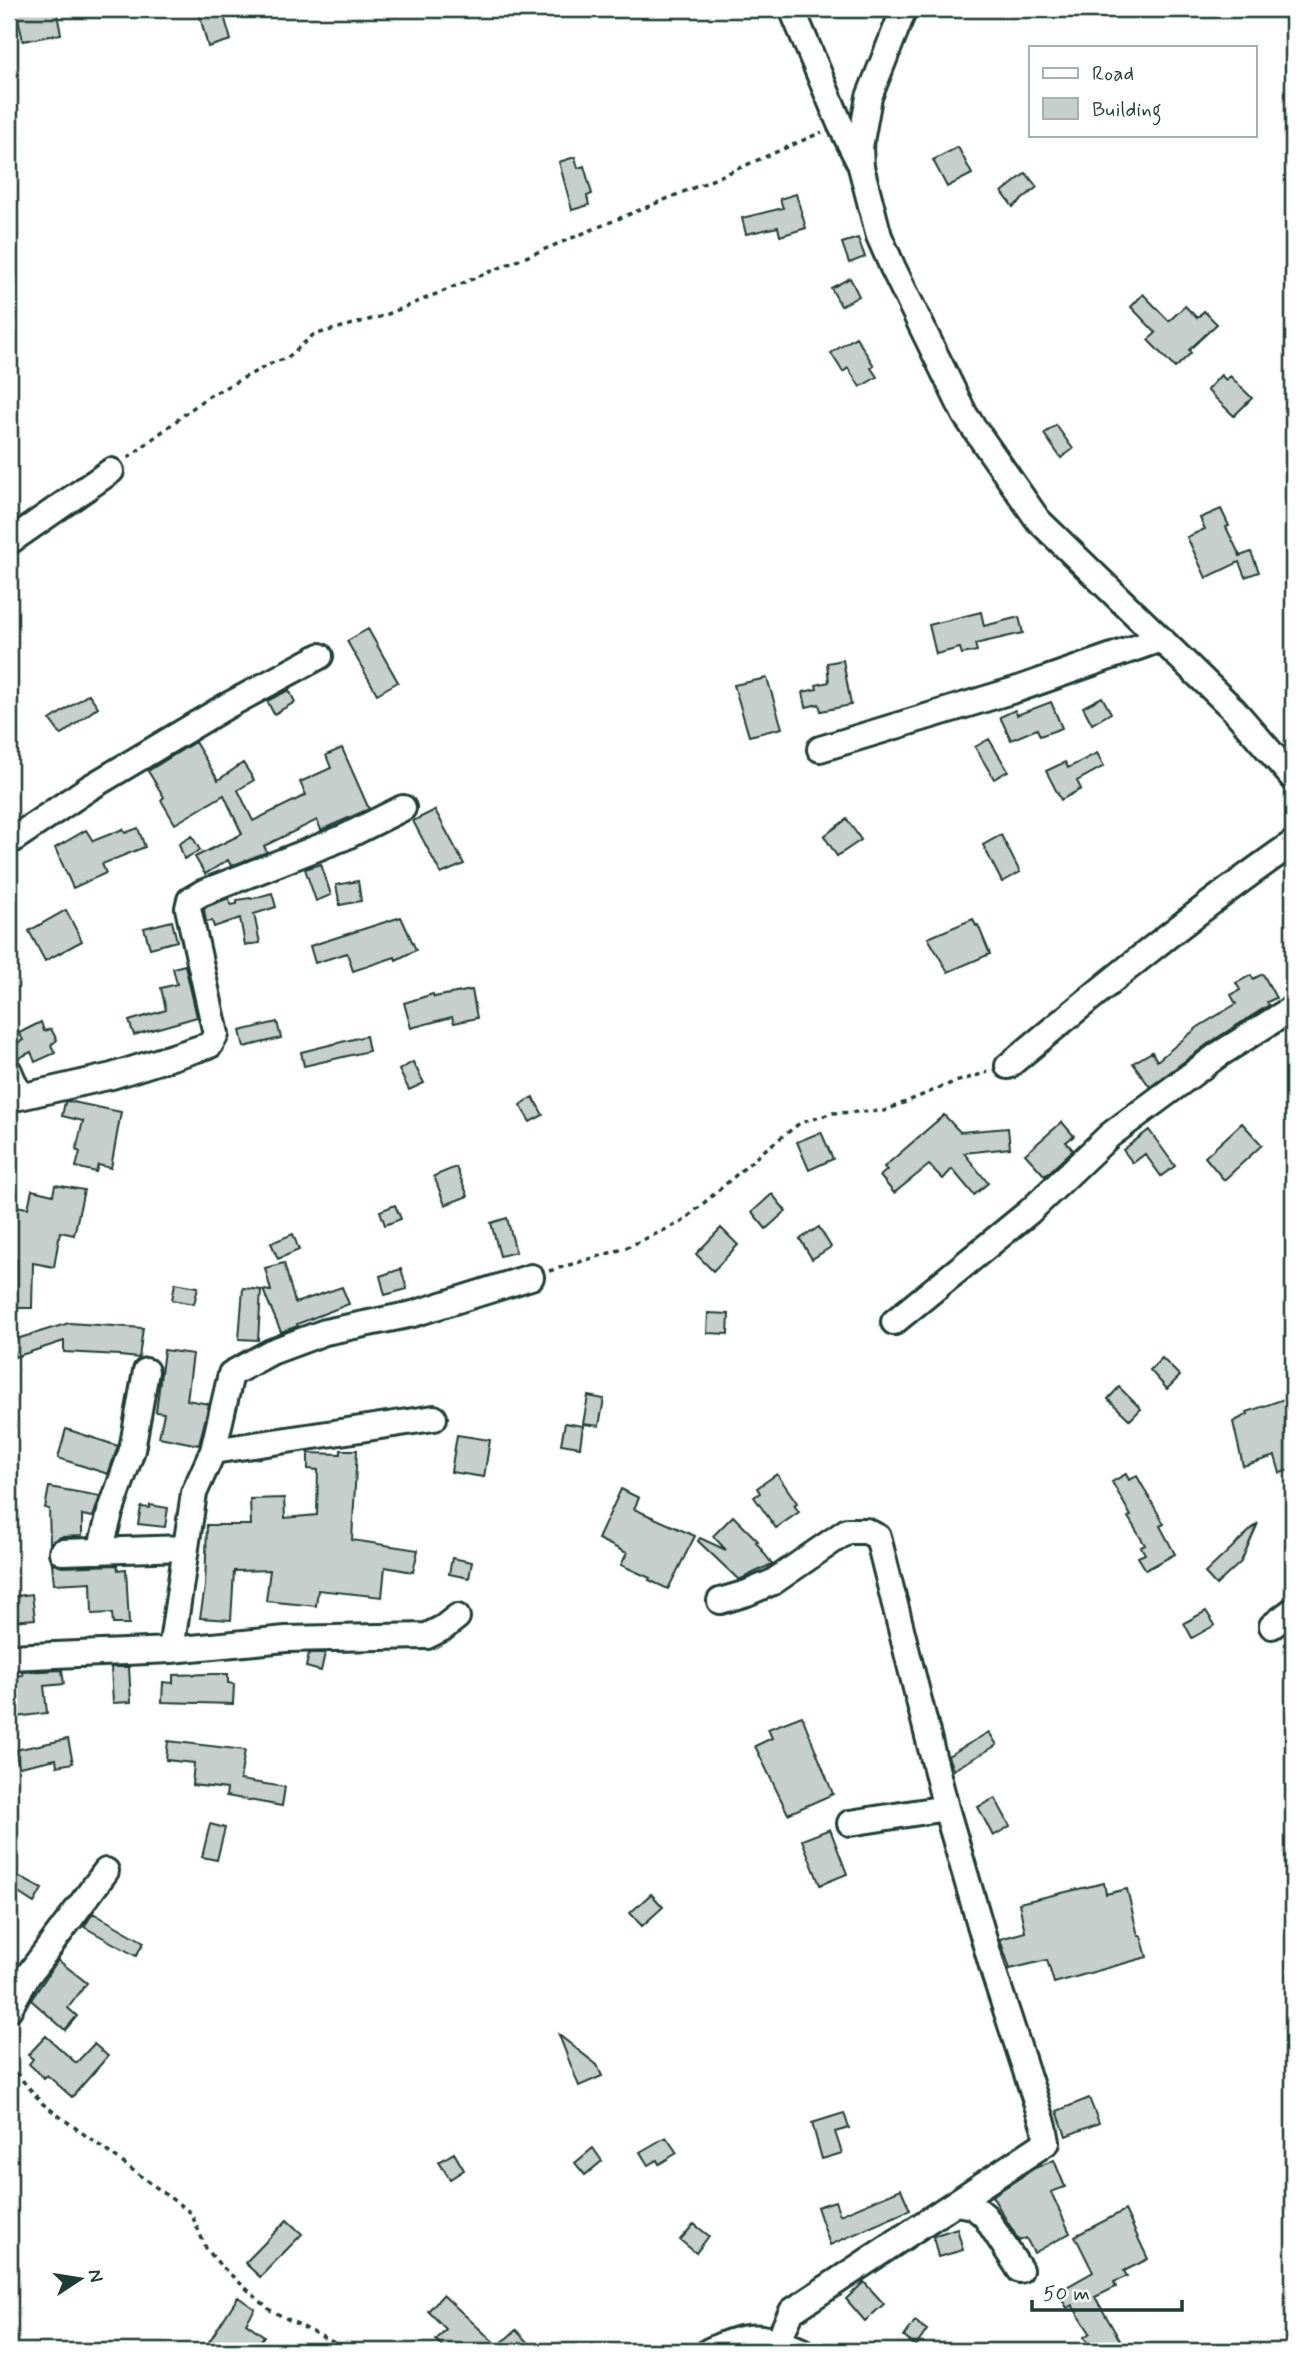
<svg xmlns="http://www.w3.org/2000/svg" width="1302" height="2360" viewBox="0 0 1302 2360" font-family="Mynerve,sans-serif">
	<style>
		.building { fill: #c7cfcc; stroke: #1f3d34; stroke-width: 2 }
		.lines { fill: none; stroke-linecap: round; stroke-linejoin: round }
		.minor-casing { stroke: #1f3d34; stroke-width: 30 }
		.path { stroke: #1f3d34; stroke-width: 3.5; stroke-dasharray: 5 5; stroke-linecap: butt }
		.minor { stroke: #fff; stroke-width: 24 }
	</style>
	<rect width="100%" height="100%" fill="#fff"/>
	<filter id="ink" filterUnits="userSpaceOnUse"><feTurbulence type="fractalNoise" baseFrequency=".0143" numOctaves="2"/><feDisplacementMap in="SourceGraphic" scale="14" xChannelSelector="R" yChannelSelector="G"/><feConvolveMatrix kernelMatrix="1 2 1 2 8 2 1 2 1" color-interpolation-filters="sRGB"/></filter>
	<g filter="url(#ink)">
		<path class="building" d="M16,9H56L61,34L23,41Z
			M198,9H222L231,40L208,47Z
			M958,147L972,174L947,187L933,160Z
			M575,157L578,168L584,166L592,194L587,196L589,205L572,210L559,162Z
			M1026,173L1037,187L1013,207L1002,192Z
			M796,194L806,228L780,236L778,227L746,234L742,218L783,208L780,199Z
			M858,238L865,257L849,263L842,243Z
			M850,278L859,296L841,306L831,288Z
			M1143,294L1169,321L1185,306L1197,318L1204,311L1217,324L1189,350L1191,353L1175,368L1148,340L1156,333L1131,307Z
			M856,337L874,366L871,368L877,377L860,387L848,368L843,372L831,353Z
			M1221,375L1226,380L1230,376L1252,398L1234,416L1207,390Z
			M1056,425L1073,449L1061,458L1044,434Z
			M1221,509L1229,526L1226,527L1240,556L1251,552L1259,572L1245,577L1239,562L1206,578L1187,537L1205,529L1200,518Z
			M981,612L984,626L1019,617L1023,633L975,644L977,651L962,654L960,648L936,654L929,625Z
			M368,629L398,682L377,694L347,641Z
			M843,660L851,705L821,711L819,704L806,707L803,692L817,689L816,685L829,682L827,663Z
			M767,678L782,728L749,736L734,685Z
			M289,690L295,702L274,714L267,701Z
			M89,694L98,707L61,735L50,720Z
			M1102,697L1111,713L1092,724L1083,707Z
			M1051,702L1062,728L1040,736L1037,729L1011,740L1000,717L1015,710L1017,715Z
			M989,739L1008,771L994,779L975,747Z
			M195,742L218,780L243,763L254,780L238,790L253,821L306,795L300,782L331,768L326,755L342,748L369,809L321,830L317,820L264,846L267,852L231,866L228,860L205,874L195,857L242,834L224,795L175,824L161,800L164,797L148,771Z
			M1097,753L1104,766L1077,781L1081,789L1061,800L1046,771L1065,762L1068,768Z
			M435,810L464,864L441,874L413,821Z
			M847,819L861,840L837,856L824,836Z
			M138,828L145,847L102,864L106,873L73,888L55,848L86,830L93,841L123,829L125,833Z
			M1001,835L1020,872L1002,882L983,845Z
			M192,836L200,850L184,859L179,844Z
			M321,864L331,895L316,901L305,869Z
			M358,881L361,901L340,905L336,885Z
			M272,893L276,907L254,914L260,943L245,945L240,918L214,927L212,921L206,922L204,909L208,906L229,898L231,905L237,904V900L250,898L251,899Z
			M66,910L82,941L45,961L29,931Z
			M401,917L416,950L396,960L395,957L353,971L347,953L315,963L310,946Z
			M973,919L976,926L978,925L990,954L948,972L928,938Z
			M172,921L177,941L150,948L144,928Z
			M185,965L197,1017L134,1035L129,1021L166,1010L161,988L177,984L173,968Z
			M1263,974L1276,998L1267,1002L1269,1005L1209,1043L1150,1087L1133,1063L1152,1052L1157,1061L1198,1027L1236,1004L1231,995L1240,990L1236,983L1251,975L1253,979Z
			M472,990L477,1018L454,1023L452,1017L411,1028L404,1003L433,994L434,997Z
			M41,1022L44,1031L51,1029L57,1040L51,1045L55,1053L35,1062L31,1052L17,1059L9,1056V1047L23,1040L19,1033Z
			M277,1022L281,1038L244,1047L240,1031Z
			M366,1036L369,1051L304,1066L301,1052Z
			M413,1062L424,1083L409,1090L399,1070Z
			M533,1097L543,1115L530,1122L520,1105Z
			M68,1101L121,1112L111,1168L98,1165L96,1172L76,1167L80,1152L76,1150L83,1121L62,1116L65,1102Z
			M944,1115L960,1132L1008,1128L1010,1148L964,1153L988,1183L974,1195L952,1169L943,1179L929,1165L894,1193L880,1176L887,1170L884,1167Z
			M1062,1122L1074,1136L1066,1142L1073,1150L1045,1176L1025,1154Z
			M1242,1123L1262,1145L1224,1180L1205,1157Z
			M1149,1130L1175,1166L1161,1176L1145,1154L1133,1163L1123,1150Z
			M821,1132L833,1159L809,1170L797,1142Z
			M456,1167L468,1196L445,1205L434,1176Z
			M55,1185L84,1190L74,1235L60,1232L54,1267L33,1263L32,1308H16L17,1260L9,1259V1211L13,1212L15,1206L28,1208L32,1190L53,1195Z
			M772,1194L786,1211L766,1229L752,1212Z
			M395,1205L401,1219L385,1225L380,1211Z
			M507,1218L516,1252L500,1256L491,1223Z
			M819,1227L831,1247L812,1259L800,1239Z
			M721,1228L738,1245L713,1271L696,1254Z
			M293,1234L299,1250L278,1259L271,1243Z
			M284,1263L295,1303L342,1287L349,1304L297,1324L298,1326L281,1332L263,1290L271,1291L265,1268Z
			M401,1269L407,1289L385,1295L380,1276Z
			M175,1283L198,1287L194,1304L172,1300Z
			M243,1288L261,1290L258,1340L239,1339Z
			M708,1313L729,1314L728,1334L707,1333Z
			M69,1323L143,1328L139,1358L120,1356V1355L64,1352V1341L15,1357L10,1341Z
			M164,1350L193,1354L187,1400L209,1404L199,1445L159,1437L164,1413L156,1412Z
			M1162,1358L1180,1376L1167,1389L1150,1370Z
			M1119,1387L1141,1409L1130,1420L1108,1399Z
			M588,1396L604,1399L599,1426L583,1424Z
			M1293,1396V1469L1280,1473L1275,1456L1243,1466L1233,1422L1248,1414L1247,1412Z
			M565,1423L583,1426L580,1447L561,1444Z
			M66,1429L118,1446L108,1474L58,1458Z
			M457,1435L490,1440L484,1477L451,1472Z
			M341,1450H357L352,1540L418,1550L413,1572L385,1567L382,1597L318,1590L316,1606L266,1601L270,1570L234,1571L231,1620L200,1618L205,1587L207,1525H251L250,1499L284,1498L285,1518L317,1515L318,1470L308,1469V1453L341,1454Z
			M777,1474L797,1503L794,1505L799,1512L776,1528L754,1497L760,1493L757,1488Z
			M1126,1474L1129,1480L1137,1476L1164,1524L1160,1526L1175,1554L1146,1570L1138,1557L1145,1554L1141,1547L1145,1545L1128,1517L1131,1516L1112,1482Z
			M49,1487L100,1496L93,1517L82,1515V1536L61,1537L50,1543L49,1509L45,1508Z
			M621,1489L639,1498L634,1509L695,1536L668,1589L649,1580L650,1578L621,1565L627,1553L598,1539Z
			M150,1505L168,1508L165,1527L138,1524L141,1507L150,1508Z
			M733,1516L758,1541L756,1542L772,1564L739,1580L698,1541L700,1538L726,1550L713,1536Z
			M1258,1523L1241,1562L1216,1585L1205,1573Z
			M452,1558L472,1562L469,1578L449,1574Z
			M52,1563L62,1567L117,1565L118,1570L126,1569L129,1624H113L112,1613L92,1614L91,1582L54,1584Z
			M32,1594L35,1619L13,1621L12,1612H9V1597Z
			M1206,1611L1215,1625L1192,1638L1184,1623Z
			M309,1653H325L321,1671L306,1667Z
			M111,1667H129L131,1702L113,1703Z
			M62,1670L64,1684L44,1686L47,1713L9,1718V1677L23,1675L22,1672Z
			M213,1674H228V1683L234,1684L233,1704L162,1702L163,1682L173,1683V1675Z
			M802,1716L833,1794L788,1814L755,1746L772,1738L768,1729Z
			M989,1732L997,1745L953,1770L948,1756Z
			M68,1739L73,1763L57,1766L56,1759L19,1767L15,1750Z
			M168,1741L245,1750L240,1780L285,1787L282,1806L226,1796L227,1789L192,1785L194,1763L166,1760Z
			M995,1798L1010,1826L993,1836L978,1807Z
			M210,1824L225,1828L217,1860L202,1857Z
			M830,1829L847,1874L820,1885L802,1840Z
			M9,1871L42,1889L34,1903L9,1887Z
			M1104,1883L1106,1894L1127,1889L1138,1936H1141L1147,1957L1054,1983L1047,1960L1010,1969L1000,1939L1025,1932L1019,1903Z
			M651,1894L663,1907L642,1926L630,1913Z
			M93,1913L144,1942L136,1956L84,1927Z
			M58,1960L87,1983L68,2008L77,2016L65,2030L31,2000Z
			M559,2035L597,2065L602,2076L579,2086Z
			M46,2036L76,2063L94,2044L108,2056L72,2097L47,2075L44,2078L29,2064L33,2059L28,2055Z
			M1089,2098L1099,2123L1066,2136L1057,2111Z
			M844,2113L849,2128L835,2132L842,2153L822,2159L812,2123Z
			M666,2137L677,2153L659,2164L657,2160L648,2165L640,2152Z
			M593,2148L602,2161L585,2175L575,2163Z
			M454,2153L464,2170L450,2179L439,2162Z
			M1054,2160L1065,2187L1051,2192L1070,2233L1034,2253L1026,2238L1019,2241L992,2196L1035,2168Z
			M901,2189L910,2210L830,2245L817,2207L835,2201L840,2215Z
			M1125,2210L1148,2259L1124,2271L1127,2276L1114,2282L1116,2287L1095,2297L1121,2342L1105,2351H1092L1084,2337L1090,2333L1072,2305L1067,2308L1058,2292L1093,2272L1075,2236Z
			M287,2220L302,2234L260,2277L245,2263Z
			M694,2224L709,2236L696,2253L680,2240Z
			M957,2228L963,2250L938,2257L933,2236Z
			M864,2282L884,2304L865,2321L846,2299Z
			M443,2295L498,2346L516,2330L528,2343L520,2351H447L436,2340L446,2329L428,2311Z
			M238,2297L255,2309L246,2323L264,2336L253,2351H203Z
			M915,2321L927,2330L916,2346L904,2337Z"/>
		<g class="lines">
			<defs>
				<path id="minor" d="M792,9L840,124L859,162
					M904,9L869,97L860,147L861,167L879,236L893,268L965,415L1038,520L1234,710L1293,778
					M9,542L111,471
					M820,749L1018,689L1161,639
					M9,842L89,788L225,707L320,656
					M1008,1066C1101,989 1194,912 1293,843
					M9,1071L20,1097L112,1076L210,1045L216,1034L188,908L190,900L202,893L345,837L403,808
					M894,1322L1029,1212L1110,1135L1218,1055L1293,1008
					M213,1451L434,1418
					M100,1551L110,1513L132,1450L146,1371
					M62,1552L185,1548
					M720,1601L747,1593L773,1582L847,1531H866L878,1537L946,1808L994,1973L1044,2126L1047,2142L792,2311L778,2341
					M1272,1626L1293,1610
					M171,1650L194,1493L213,1451L231,1374L271,1352L325,1332L413,1314L531,1277
					M9,1657L171,1650L286,1639L427,1636L443,1628L457,1617
					M850,1823L946,1808
					M9,2009L26,1978L106,1871
					M955,2203L973,2206L985,2216L1020,2270
					M709,2351C748,2332 762,2334 802,2351"/>
			</defs>
			<use href="#minor" class="minor-casing"/>
			<path class="path" d="M128,458L207,397L272,363L287,358L313,335L383,316L705,183L822,132
				M549,1271L623,1249L682,1222L766,1149L800,1123L833,1113L884,1111L949,1084L988,1072
				M9,2065L43,2104L191,2213L206,2248L220,2265L270,2310L350,2351"/>
			<use href="#minor" class="minor"/>
		</g>
	</g>
	<rect width="1302" height="2360" fill="none" stroke="#fff" stroke-width="35"/>
	<rect x="18" y="18" width="1267" height="2325" fill="none" stroke="#1f3d34" stroke-width="2.5" filter="url(#ink)"/>
	<rect x="1029" y="46" width="228" height="91" fill="#ffffff" stroke="#a5b1ae" stroke-width="2"/>
	<rect x="1043" y="68" width="35" height="10" fill="#ffffff" stroke="#a5b1ae" stroke-width="2"/>
	<text x="1092" y="80" font-size="21" fill="#1f3d34">Road</text>
	<rect x="1043" y="98" width="35" height="21" fill="#c7cfcc" stroke="#a5b1ae" stroke-width="2"/>
	<text x="1092" y="116" font-size="21" fill="#1f3d34">Building</text>
	<g transform="translate(80 2279) rotate(78)" stroke="#ffffff" stroke-width="5" paint-order="stroke">
	<path d="M0-5L12 26L0 18L-12 26Z" fill="#1f3d34"/>
	<text y="-10" font-size="19" font-weight="bold" text-anchor="middle" fill="#1f3d34">N</text>
	</g>
	<path d="M1032 2300v10h150v-10" fill="none" stroke="#1f3d34" stroke-width="3.5"/>
	<text x="1043" y="2300" font-size="21" fill="#1f3d34" stroke="#ffffff" stroke-width="5" paint-order="stroke">50 m</text>
</svg>
